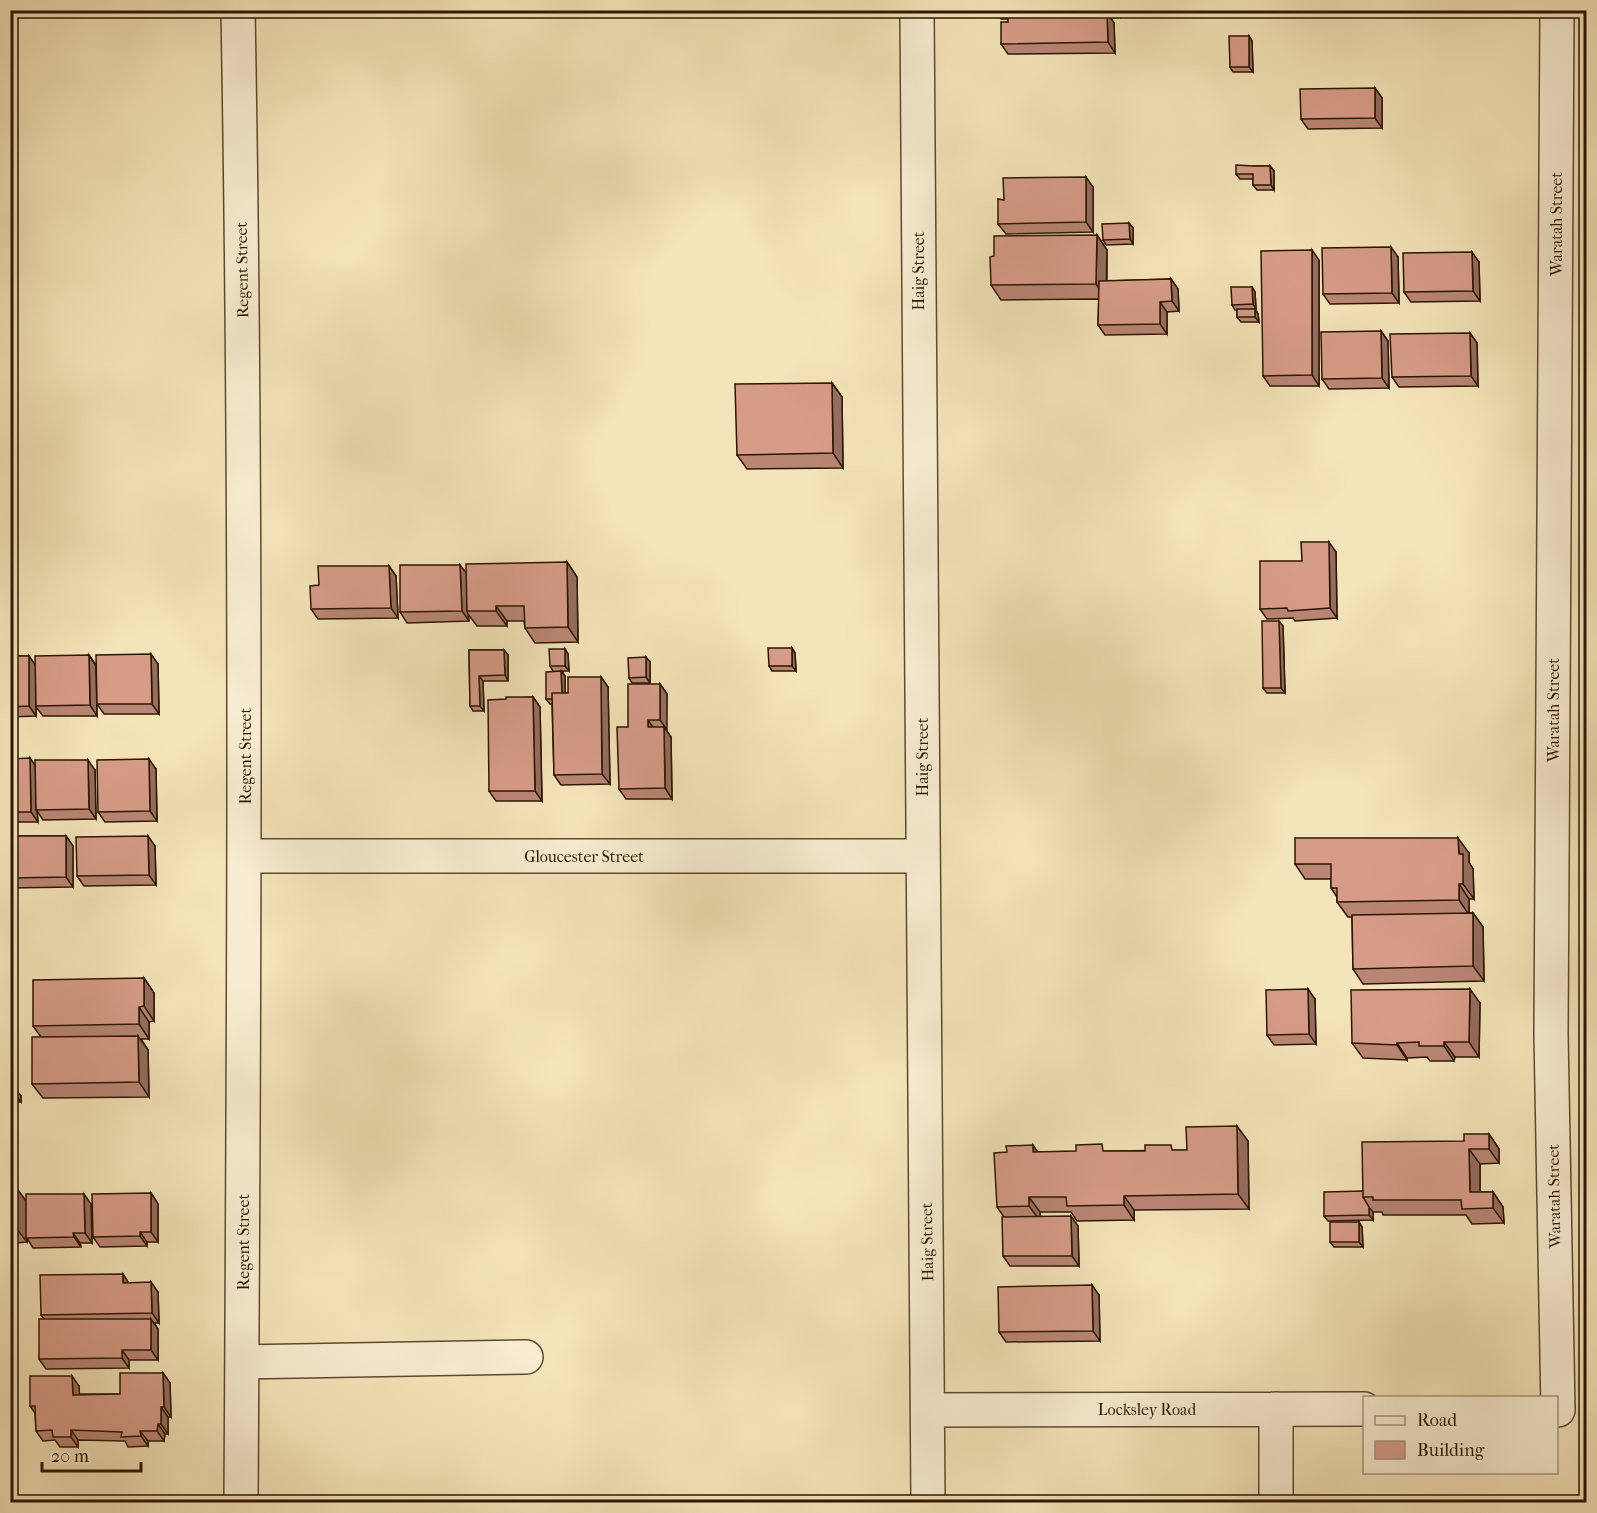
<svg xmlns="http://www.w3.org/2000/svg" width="1597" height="1513" viewBox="0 0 1597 1513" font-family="'IM FELL French Canon',serif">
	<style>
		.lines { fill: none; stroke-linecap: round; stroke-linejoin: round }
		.minor-casing { stroke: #5d4a30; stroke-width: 36 }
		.minor { stroke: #f8edd2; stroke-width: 33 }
		.wall { fill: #b98675; stroke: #2b1603; stroke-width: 1.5 }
		.shaded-wall { fill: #966d5f; stroke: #2b1603; stroke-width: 1.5 }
		.building { fill: #d79c88; stroke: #2b1603; stroke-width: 1.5 }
		.labels { text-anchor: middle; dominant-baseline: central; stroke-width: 4.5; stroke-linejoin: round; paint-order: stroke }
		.street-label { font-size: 16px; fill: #2b1603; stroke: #f8edd2 }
	</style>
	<rect width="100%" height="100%" fill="#f4e4b9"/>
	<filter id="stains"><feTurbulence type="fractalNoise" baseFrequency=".00333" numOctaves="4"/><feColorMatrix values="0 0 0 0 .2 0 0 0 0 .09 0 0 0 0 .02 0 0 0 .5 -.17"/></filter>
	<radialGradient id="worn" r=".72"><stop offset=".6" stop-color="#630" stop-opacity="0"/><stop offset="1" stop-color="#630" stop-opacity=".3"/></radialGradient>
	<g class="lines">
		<defs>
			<path id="minor" d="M238,10C247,508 244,1005 241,1502
				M917,10L928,1502
				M1557,10L1551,1034L1558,1410
				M245,856H922
				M242,1362L526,1357
				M929,1410L1364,1409
				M1276,1502V1409"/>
		</defs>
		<use href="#minor" class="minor-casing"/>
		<use href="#minor" class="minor"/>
	</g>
	<path class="wall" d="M995,10H1120V17L1111,18L1114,23L1115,53L1008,54L1001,44L1008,19H1001Z
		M1249,36L1252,41L1253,72H1233L1230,67Z
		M1375,88L1382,98V128L1308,129L1301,119Z
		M1253,166H1270L1274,171V190H1257L1253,185V179H1240L1236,174Z
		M1093,187V232L1006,234L998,224L1004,200Z
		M1129,223L1133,228V244L1106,245L1103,240Z
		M1097,235L1107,250V281L1171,279L1178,289L1179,311L1167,312V334L1105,335L1098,325L1099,299L1001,300L991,285Z
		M1398,257L1399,303L1330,304L1323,294Z
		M1319,260V386H1270L1263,376Z
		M1479,262L1480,301L1411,302L1404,292Z
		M1252,287L1255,292L1256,309H1255L1258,314L1259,322H1241L1237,317V310H1235L1232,305Z
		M1381,331L1388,341L1389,388L1329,389L1322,379Z
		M1470,333L1477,343L1478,386L1399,387L1392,377Z
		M832,383L842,397L843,468L747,469L737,455Z
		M1336,552L1337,618L1295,621L1293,618L1267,619L1260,609L1302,561Z
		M567,562L577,577L578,642L535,643L525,628L524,621H507V626H477L468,614L469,621L407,623L400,612L460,565L466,573Z
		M389,566L396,576L398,618L318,619L311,609L319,585Z
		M1283,626L1285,693H1267L1263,688Z
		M792,648L795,653L796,671H772L769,666Z
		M565,649L568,654L569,671H562L565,676V693H568L601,677L608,687L610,784L561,785L554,775L552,704H550L546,699L553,671L550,666Z
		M469,650H504L508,655V681H483L484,711H473L470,706Z
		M89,655L96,665L158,664L159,714H104L97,704L96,684L97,716H43L36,707V716L10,717V656H29L35,665Z
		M650,662V683H632L629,678Z
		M660,684L667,694L666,730L671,737L672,799H626L619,789Z
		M533,697L540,707L542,801H496L489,791L506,699Z
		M10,759L35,767L95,770L96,819L43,820L37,811L38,822H10Z
		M156,769L157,821L105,822L98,812Z
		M10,836H66L73,846V887L10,888Z
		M155,846L156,885L84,886L77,876Z
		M1469,853V862L1473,869L1474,899H1469V913H1473L1483,927L1484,981L1363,984L1353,969L1352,917H1348L1337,902V897L1331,888V879H1305L1295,864Z
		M144,978L154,993V1021L149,1022V1039H141L148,1050L149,1097L43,1098L32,1084L41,1037L33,1026Z
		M1315,999L1316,1044L1274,1045L1267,1035Z
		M1480,1003L1479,1057H1455L1454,1061H1430L1427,1057L1407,1058V1060L1363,1058L1352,1043Z
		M10,1091H17L21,1096V1102H10Z
		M1489,1134L1499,1149V1163L1480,1164V1192H1493L1503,1207L1504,1223L1472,1224L1466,1215H1383L1382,1212H1373V1220L1328,1221L1324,1216L1363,1191L1464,1141Z
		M1248,1141L1249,1209L1134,1210V1220L1077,1221L1071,1212H1040V1216L1078,1226L1079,1266H1010L1003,1256L1004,1217L997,1207L1038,1152L1187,1150Z
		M10,1186H15L26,1201L91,1204L92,1243H80L81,1247L33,1248L27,1238V1242L15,1243V1247H10Z
		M151,1193L158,1204V1242H147V1246L100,1247L93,1237Z
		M1359,1222L1362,1227L1363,1247H1334L1330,1242Z
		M123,1274L128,1283L158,1292L159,1323H154L158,1329V1360H129V1368L46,1369L39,1359L44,1319L41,1315Z
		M1099,1295L1100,1341L1006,1342L999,1332Z
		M163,1373L170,1383L171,1417H168V1434H165L164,1441H148V1446L128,1447L125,1441L78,1440V1447H60L55,1440L43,1441L36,1431L35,1413L30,1406L79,1386V1394H120Z"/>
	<path class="shaded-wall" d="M1115,10H1120V17Z
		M1107,13L1114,23L1115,53L1108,42Z
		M1249,36L1252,41L1253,72L1249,67Z
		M1375,88L1382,98V128L1375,118Z
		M1270,166L1274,171V190L1271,185Z
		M1086,177L1093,187V232L1086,222Z
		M1129,223L1133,228V244L1130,239Z
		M1097,235L1107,250L1106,299L1096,284Z
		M1391,247L1398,257L1399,303L1392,293Z
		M1312,250L1319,260V386L1312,375Z
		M1472,252L1479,262L1480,301L1473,291Z
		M1171,279L1178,289L1179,311L1172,301Z
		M1252,287L1255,292L1256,309L1253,304Z
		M1160,302L1167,312V334L1160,324Z
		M1255,309L1258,314L1259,322L1255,317Z
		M1381,331L1388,341L1389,388L1382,378Z
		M1470,333L1477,343L1478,386L1471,376Z
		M832,383L842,397L843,468L833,453Z
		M1329,542L1336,552L1337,618L1330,608Z
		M567,562L577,577L578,642L568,627Z
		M460,565L468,575L467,611L468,614L469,621L462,611Z
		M389,566L396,576L398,618L391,608Z
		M496,606L507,621V626L496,611Z
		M1279,621L1283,626L1285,693L1281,688Z
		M792,648L795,653L796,671L792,666Z
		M565,649L568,654L569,671L565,666Z
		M504,650L508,655V681L505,675Z
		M151,654L158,664L159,714L152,704Z
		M89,655L96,666L97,716L90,705Z
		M29,656L36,666V716L29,706Z
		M646,657L650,662V683L646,677Z
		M561,671L565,676V698L562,693Z
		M479,676L483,681L484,711L480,706Z
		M601,677L608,687L610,784L602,774Z
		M660,684L667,694V730L660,720Z
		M533,697L540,707L542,801L535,791Z
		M648,720L655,730L648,727Z
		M664,727L671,737L672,799L665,788Z
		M30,758L37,768L36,810L37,811L38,822L31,812Z
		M149,759L156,769L157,821L150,811Z
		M88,760L95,770L96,819L89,809Z
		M66,836L73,846V887L66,877Z
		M148,836L155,846L156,885L149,875Z
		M1458,838L1469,853V862L1473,869L1474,899L1463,884L1459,854Z
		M1459,884L1469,899V915L1459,900Z
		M1473,913L1483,927L1484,981L1473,966Z
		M144,978L154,993V1021L144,1006Z
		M1308,989L1315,999L1316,1044L1309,1034Z
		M1470,989L1480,1003L1479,1057L1469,1042Z
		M139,1007L149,1022V1039L139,1024Z
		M138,1036L148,1050L149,1097L139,1082Z
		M1444,1042L1455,1057L1454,1061L1444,1046Z
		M1397,1043L1407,1058V1060L1397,1045Z
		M17,1091L21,1096V1102L17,1097Z
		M1237,1126L1248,1141L1249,1209L1238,1194Z
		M1489,1134L1499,1149V1163L1489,1149Z
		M1033,1145L1043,1160L1033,1152Z
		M1469,1149L1480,1164V1207L1470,1192Z
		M15,1186L26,1201L27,1242L16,1228Z
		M1493,1192L1503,1207L1504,1223L1493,1208Z
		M151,1193L158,1204V1242L151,1232Z
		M84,1194L91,1204L92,1243L85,1233Z
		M1124,1196L1134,1210V1220L1124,1205Z
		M1029,1197L1040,1212V1221L1029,1206Z
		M1369,1207L1373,1212V1220L1369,1215Z
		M1071,1216L1078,1226L1079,1266L1072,1256Z
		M1359,1222L1362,1227L1363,1247L1359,1242Z
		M140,1232L147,1242V1246L140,1236Z
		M73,1233L80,1243L81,1247L74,1237Z
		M10,1237L15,1243V1247L10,1240Z
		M123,1274L130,1285L123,1283Z
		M151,1282L158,1292L159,1323L152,1313Z
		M1092,1285L1099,1295L1100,1341L1093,1331Z
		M151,1319L158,1329V1360L151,1350Z
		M122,1350L129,1360V1368L122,1358Z
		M163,1373L170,1383L171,1417L164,1407Z
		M72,1376L79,1386L80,1405L73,1395Z
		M161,1407L168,1417V1434L161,1424Z
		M158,1424L165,1434L164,1441L157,1431Z
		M71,1430L78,1440V1447L71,1437Z
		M140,1431L148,1441V1446L141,1436Z"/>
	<path class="building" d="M1107,13L1108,42L1001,44V22H1008V14Z
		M1229,36H1249V67H1230Z
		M1375,88V118L1301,119L1300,89Z
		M1236,165L1253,166H1270L1271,185H1253V174H1236Z
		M1086,177V222L998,224V199L1004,200L1003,178Z
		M1129,223L1130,239L1103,240L1102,224Z
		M1097,235L1096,284L991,285L990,257L994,256V236Z
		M1391,247L1392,293L1323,294L1322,248Z
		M1312,250V375L1263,376L1261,251Z
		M1472,252L1473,291L1404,292L1403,253Z
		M1171,279L1172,301L1160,302V324L1098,325L1099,281Z
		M1231,287H1252L1253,304L1232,305Z
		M1237,309H1255V317H1237Z
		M1381,331L1382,378L1322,379L1321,332Z
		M1470,333L1471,376L1392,377L1390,334Z
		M832,383L833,453L737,455L735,384Z
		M1301,542H1329L1330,608L1288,611L1287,608L1260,609V561H1302Z
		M567,562L568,627L525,628L524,606H496V611H467L466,564Z
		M400,565H460L462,611L400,612Z
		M318,566H389L391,608L311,609L310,586L319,585Z
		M1262,621H1279L1281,688H1263Z
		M768,648H792V666H769Z
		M549,649H565V666H550Z
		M469,650H504L505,675L479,676L480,706H470Z
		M151,654L152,704H97L96,655Z
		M89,655L90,705L36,706L35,656Z
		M10,656H29V706L10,707Z
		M646,657V677L629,678L628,658Z
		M561,671L562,693H552V699H546V672Z
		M568,677H601L602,774L554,775L552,693H568Z
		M628,684H660V720H648V727H664L665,788L619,789L617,727H628Z
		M506,697H533L535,791H489L488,700L506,699Z
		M30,758L31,812H10V759Z
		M149,759L150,811L98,812L97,760Z
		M35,760H88L89,809L36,810Z
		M10,836H66V877L10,878Z
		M148,836L149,875L77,876L76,837Z
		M1295,838H1458L1459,854H1463V884H1459V900L1337,902V888H1331V864H1295Z
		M1473,913V966L1353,969L1352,915Z
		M144,978V1006L139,1007V1024L33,1026V980Z
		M1308,989L1309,1034L1267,1035L1266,990Z
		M1470,989L1469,1042H1444V1046H1419V1042L1397,1043V1045L1352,1043L1351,990Z
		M138,1036L139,1082L32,1084V1037Z
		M10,1091H17V1097H10Z
		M1237,1126L1238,1194L1124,1196V1205L1067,1206L1066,1197H1029V1206L997,1207L994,1153L1007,1152L1006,1146L1033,1145V1152L1076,1151V1145L1102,1144L1103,1151H1145V1145H1171L1172,1150H1187L1186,1127Z
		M1464,1134H1489V1149H1469L1470,1192H1493V1208L1462,1209L1461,1200H1373V1197H1363L1362,1142L1464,1141Z
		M10,1186H15L16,1228H10Z
		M1363,1191V1197L1369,1207V1215L1324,1216V1192Z
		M151,1193V1232H140V1236L93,1237L92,1194Z
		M26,1194H84L85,1233H73L74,1237L26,1238Z
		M1071,1216L1072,1256H1003L1002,1217Z
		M1330,1222H1359V1242H1330Z
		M123,1274V1283L151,1282L152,1313L41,1315L40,1275Z
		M1092,1285L1093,1331L999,1332L998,1287Z
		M39,1319H151V1350H122V1358L39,1359Z
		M120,1373H163L164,1407H161V1424H158L157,1431H140L141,1436L121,1437L122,1432L71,1430V1437H53L52,1430L36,1431L35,1406H30V1376H72L73,1395L120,1394Z"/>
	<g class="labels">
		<g class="street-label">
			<text transform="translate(1556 224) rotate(-90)">Waratah Street</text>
			<text transform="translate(242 270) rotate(-91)">Regent Street</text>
			<text transform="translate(918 271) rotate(-90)">Haig Street</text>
			<text transform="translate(1553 710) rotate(-90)">Waratah Street</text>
			<text transform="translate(245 756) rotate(-90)">Regent Street</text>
			<text transform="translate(922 757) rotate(-90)">Haig Street</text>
			<text x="584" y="856">Gloucester Street</text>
			<text transform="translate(1554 1196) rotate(-91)">Waratah Street</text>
			<text transform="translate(243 1242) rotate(-90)">Regent Street</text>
			<text transform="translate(927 1242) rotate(-91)">Haig Street</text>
			<text x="1147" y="1409">Locksley Road</text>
		</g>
	</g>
	<rect width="1597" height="1513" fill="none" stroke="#f4e4b9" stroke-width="36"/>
	<rect x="12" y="12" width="1573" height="1489" fill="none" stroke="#2b1603" stroke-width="3"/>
	<rect x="18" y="18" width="1561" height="1477" fill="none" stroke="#2b1603" stroke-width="1.5"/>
	<rect x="1363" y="1396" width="195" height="78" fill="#f8edd2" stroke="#a6977f" stroke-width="1.5"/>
	<rect x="1375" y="1416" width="30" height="9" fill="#f8edd2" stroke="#a6977f" stroke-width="1.5"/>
	<text x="1417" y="1426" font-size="18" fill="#2b1603">Road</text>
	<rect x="1375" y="1441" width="30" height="18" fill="#d79c88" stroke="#a6977f" stroke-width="1.5"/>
	<text x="1417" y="1456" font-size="18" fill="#2b1603">Building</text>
	<path d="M42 1462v9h99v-9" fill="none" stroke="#2b1603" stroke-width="3"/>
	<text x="51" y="1462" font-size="18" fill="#2b1603" stroke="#f8edd2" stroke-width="4.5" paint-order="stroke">20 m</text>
	<rect width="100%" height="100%" filter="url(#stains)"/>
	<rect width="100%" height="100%" fill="url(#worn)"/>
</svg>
